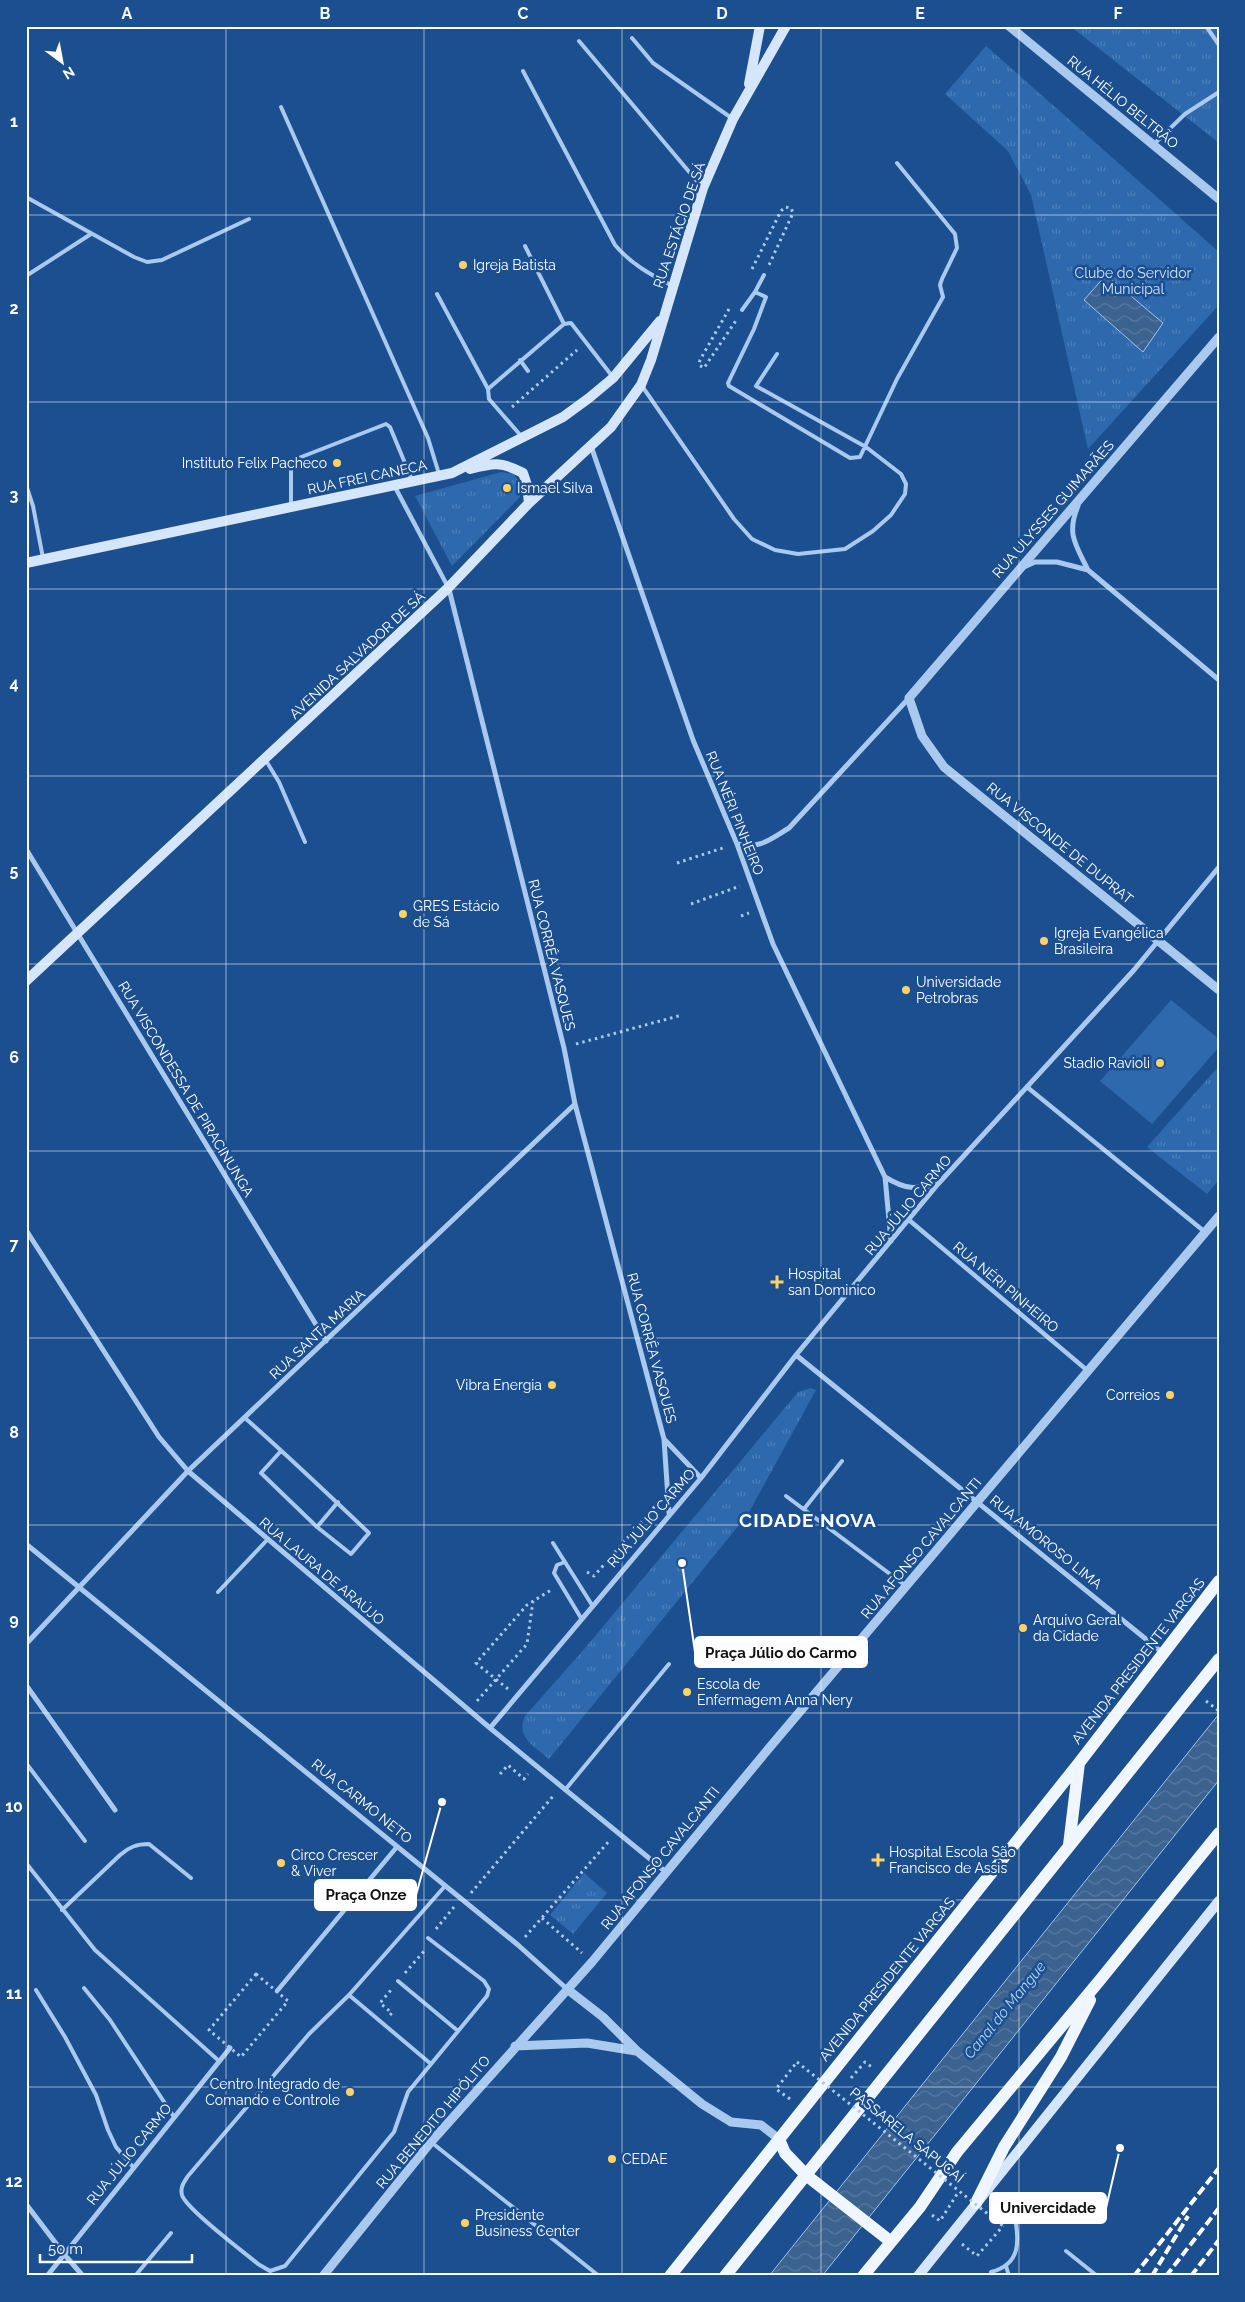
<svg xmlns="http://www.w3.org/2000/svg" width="1245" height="2302" viewBox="0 0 1245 2302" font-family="Raleway,sans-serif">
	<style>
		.grass { fill: #2e69ad }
		.park { fill: url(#park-tufts) }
		.water { fill: url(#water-waves); stroke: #9cc4f0 }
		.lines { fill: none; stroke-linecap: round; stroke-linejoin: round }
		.path { stroke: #a9c9ee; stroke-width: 3; stroke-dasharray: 2.5 4; stroke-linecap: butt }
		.service { stroke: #a9c9ee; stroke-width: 4 }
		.pedestrian { stroke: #a9c9ee; stroke-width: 4.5 }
		.minor { stroke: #a9c9ee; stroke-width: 5 }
		.tertiary { stroke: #a9c9ee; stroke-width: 9 }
		.secondary { stroke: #d6e6fa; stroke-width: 10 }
		.primary { stroke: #f0f6ff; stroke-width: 12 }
		.rail { stroke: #fff; stroke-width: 4; stroke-dasharray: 9 4; stroke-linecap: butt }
		.path-bridge { stroke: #a9c9ee; stroke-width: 3; stroke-dasharray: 2.5 4; stroke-linecap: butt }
		.grid { fill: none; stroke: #fff; stroke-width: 1; stroke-opacity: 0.55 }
		.poi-dot { fill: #ffd166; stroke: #1b4f8f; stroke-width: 2 }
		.labels { text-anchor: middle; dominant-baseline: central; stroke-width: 5; stroke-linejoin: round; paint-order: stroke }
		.street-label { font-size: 14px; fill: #fff; stroke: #1b4f8f }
		.poi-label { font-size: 14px; fill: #fff; stroke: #1b4f8f; text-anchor: start }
		.park-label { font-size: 14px; fill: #cfe3fa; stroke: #1b4f8f }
		.water-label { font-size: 15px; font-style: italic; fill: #b5d3f5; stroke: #1b4f8f }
		.district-label { font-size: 19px; font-weight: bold; letter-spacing: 1px; fill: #fff; stroke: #1b4f8f }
		.leader { fill: none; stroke: #fff; stroke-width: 2 }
		.callout-dot { fill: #fff; stroke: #1b4f8f; stroke-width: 2 }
		.callout { fill: #fff; stroke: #fff; stroke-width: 2 }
		.callout-label { font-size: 15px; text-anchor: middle; font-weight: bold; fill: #111 }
		.neatline { fill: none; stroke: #fff; stroke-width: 2 }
		.grid-label { font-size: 16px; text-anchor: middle; font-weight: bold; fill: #fff }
	</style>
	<defs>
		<pattern id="park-tufts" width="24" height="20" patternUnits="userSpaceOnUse" patternTransform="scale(1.25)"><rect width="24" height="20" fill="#2e69ad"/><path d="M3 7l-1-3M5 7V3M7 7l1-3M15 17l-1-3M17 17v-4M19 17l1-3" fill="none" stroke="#4d80b9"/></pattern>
		<pattern id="water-waves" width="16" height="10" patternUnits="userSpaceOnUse" patternTransform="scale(1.25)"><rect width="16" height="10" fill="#3c6290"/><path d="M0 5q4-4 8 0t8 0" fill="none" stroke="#597aa1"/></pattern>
	</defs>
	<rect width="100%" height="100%" fill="#1b4f8f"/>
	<path class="grass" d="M1171,1000L1219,1039V1047L1152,1124L1100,1081Z"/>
	<path class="park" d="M1070,26H1219V143Z
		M986,46L1219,252V305L1088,449L1031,195L1008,151L945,94Z
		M501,472L514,474L522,488L520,497L452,566L415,496Z
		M1219,1066V1180L1207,1194L1147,1147Z
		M811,1388L816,1390L748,1514L549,1759C535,1747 515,1737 525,1716L586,1647L798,1392Z
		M584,1873L607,1893L573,1934L550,1915Z"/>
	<path class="water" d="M1106,275L1163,323L1143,352L1084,300Z
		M1219,1714V1780L822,2276H769Z"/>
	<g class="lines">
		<path class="path" d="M752,269L781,211L785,207L791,208L793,213L769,265
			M729,309L700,360L699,365L704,368L737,319
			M512,407L577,350
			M677,863L726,847
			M691,904L740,886
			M741,916L749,913
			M576,1044L682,1015
			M587,1572L594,1576L657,1504
			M508,1689L476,1663L527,1605L551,1590
			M477,1701L527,1644L533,1601
			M1206,1701L1219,1711
			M500,1774L508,1765L524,1779L528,1774
			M471,1893L554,1795
			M542,1918L582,1953
			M436,1929L454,1907
			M525,1937L610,1840
			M405,1973L425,1950
			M256,1974L288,2001L241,2057L209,2030Z
			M390,2015L392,2013L380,2003L391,1990
			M851,2078L865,2062L873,2068
			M790,2099L776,2089L797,2062
			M932,2215L940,2221L959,2191
			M962,2244L977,2256L1003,2226"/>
		<path class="service" d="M1206,26L1219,45
			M632,38L653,63L733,119
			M579,41L701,186
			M523,71L615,245C631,264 651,275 673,286
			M281,107L428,438L439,474
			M1153,145L1185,114L1219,92
			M26,197L134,257L147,262L162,260L249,219
			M525,246L564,324
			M764,275L755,292L766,297L754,329L728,383L729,386L850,458L860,457L897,379L943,297L940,285L942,279L957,248L955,234L897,163
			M26,276L91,234
			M437,294L488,389
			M742,310L755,292
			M520,360L528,371
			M642,386L734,519L752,539L775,550L798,554L845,549L873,531L891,515L905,494L906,484L901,474L866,447L756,386L777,354
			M522,437L489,399L488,389L564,324L571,323L612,376
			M26,485L33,506L43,558
			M291,507V461L386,424L390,427L412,480
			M265,759L279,782L305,842
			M245,1418C287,1455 328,1494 369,1533L351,1554L317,1527L261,1473L281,1451
			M786,1496L906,1586
			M804,1509L842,1461
			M317,1527L338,1502
			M553,1543L592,1605
			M565,1562L557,1565L554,1573L581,1618
			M218,1592L268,1539
			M26,1763L85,1841
			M565,1790L669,1664
			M26,1863L95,1950L219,2061
			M62,1910L120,1855C129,1847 137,1844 149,1844L191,1878
			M398,1981L458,2031
			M84,1988L110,2020L174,2117
			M36,1990L65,2037L96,2095L108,2130L116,2147L133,2167
			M349,1995L309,2034L188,2176C184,2182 180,2187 182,2195C186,2209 244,2252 258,2264L270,2271L285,2266L394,2132L408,2092L487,1996L489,1989L484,1981L428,1938
			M431,2064L349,1995L445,1886
			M431,2142L599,2276
			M987,2190L1027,2220
			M1066,2251L1096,2275
			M1006,2266L1009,2276
			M991,2272C1024,2263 1018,2238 1014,2210
			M135,2276L171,2233"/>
		<path class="pedestrian" d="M395,487L448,587
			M1027,1087L1205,1232
			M909,1220L1088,1371
			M277,1991L396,1848"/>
		<path class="minor" d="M591,446L693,740L737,844L773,944L885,1177L891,1241
			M1078,506C1066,534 1076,545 1088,570
			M1024,567L1035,562H1057L1088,570L1219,680
			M449,589L564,1048L575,1104L664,1439L701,1478
			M737,844C760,849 769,840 789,828L909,698
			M26,849L326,1341
			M885,1177C906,1190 915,1189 938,1184
			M26,1230L159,1437L188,1471L490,1728L666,1872
			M796,1355L1163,1653
			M664,1439L669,1513
			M26,1544L518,1945L567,1989
			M26,1644L188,1471L575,1104
			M26,1685L115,1810
			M490,1728L701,1478L796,1355L938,1184L1134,970L1219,867
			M26,2204L64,2254L83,2276
			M47,2276L230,2048"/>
		<path class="tertiary" d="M1009,26L1219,199
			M1219,337L909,698L922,736L944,767L1219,990
			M567,1989L603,2017L637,2051L702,2104L731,2122L761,2125L779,2139
			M515,2046L587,2043L636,2051
			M323,2276L431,2142L592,1962L765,1753L1219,1216"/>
		<path class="secondary" d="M749,84L760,26
			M470,469C493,463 501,461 523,473L527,485L529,503
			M26,563L452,473L563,417L589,398L613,378L660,321
			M26,981L448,588L529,503L611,427L641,385L651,360L703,188L733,119L786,26
			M918,2276L1219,1901"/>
		<path class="primary" d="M1069,1845L1079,1763
			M779,2139L785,2153L806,2175L890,2241
			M976,2203L1004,2147L1061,2057L1090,2000
			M670,2276L1079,1763L1219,1581
			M725,2276L1219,1659
			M863,2276L920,2207L957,2152L1100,1980L1219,1833"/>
		<path class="rail" d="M1134,2276L1219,2168
			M1152,2276L1188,2216
			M1166,2276L1219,2208
			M1191,2276L1219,2240"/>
		<path class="path-bridge" d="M797,2062L1003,2226"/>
	</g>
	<path class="grid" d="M226,26V2276M424,26V2276M622,26V2276M821,26V2276M1019,26V2276M26,215H1219M26,402H1219M26,589H1219M26,776H1219M26,964H1219M26,1151H1219M26,1338H1219M26,1525H1219M26,1713H1219M26,1900H1219M26,2087H1219"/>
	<g class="poi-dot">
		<circle cx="463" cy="265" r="5"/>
		<circle cx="337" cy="463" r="5"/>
		<circle cx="507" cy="488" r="5"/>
		<circle cx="403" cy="914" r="5"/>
		<circle cx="1044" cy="941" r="5"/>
		<circle cx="906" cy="990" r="5"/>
		<circle cx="1160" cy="1063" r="5"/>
		<path d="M774.5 1274.5h5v5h5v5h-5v5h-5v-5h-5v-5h5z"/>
		<circle cx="552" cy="1385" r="5"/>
		<circle cx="1170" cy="1395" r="5"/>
		<circle cx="1023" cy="1628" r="5"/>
		<circle cx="687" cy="1692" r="5"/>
		<path d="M875.5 1852.5h5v5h5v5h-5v5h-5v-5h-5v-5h5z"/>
		<circle cx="281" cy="1863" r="5"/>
		<circle cx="350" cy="2092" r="5"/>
		<circle cx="612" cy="2159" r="5"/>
		<circle cx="465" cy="2223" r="5"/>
	</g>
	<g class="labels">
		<g class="street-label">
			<text transform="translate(1123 102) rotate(39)">RUA HÉLIO BELTRÃO</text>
			<text transform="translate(679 225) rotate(-71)">RUA ESTÁCIO DE SÁ</text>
			<text transform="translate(367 477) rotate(-12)">RUA FREI CANECA</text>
			<text transform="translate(1053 509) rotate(-49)">RUA ULYSSES GUIMARÃES</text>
			<text transform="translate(357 655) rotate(-43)">AVENIDA SALVADOR DE SÁ</text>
			<text transform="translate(735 813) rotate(68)">RUA NÉRI PINHEIRO</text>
			<text transform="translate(1060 843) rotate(39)">RUA VISCONDE DE DUPRAT</text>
			<text transform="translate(552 955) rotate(76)">RUA CORRÊA VASQUES</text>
			<text transform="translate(186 1089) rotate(59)">RUA VISCONDESSA DE PIRACINUNGA</text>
			<text transform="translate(908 1205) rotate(-50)">RUA JÚLIO CARMO</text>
			<text transform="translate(1006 1287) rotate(40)">RUA NÉRI PINHEIRO</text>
			<text transform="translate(317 1334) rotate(-43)">RUA SANTA MARIA</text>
			<text transform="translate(652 1348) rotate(75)">RUA CORRÊA VASQUES</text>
			<text transform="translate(651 1518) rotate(-49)">RUA JÚLIO CARMO</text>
			<text transform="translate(1046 1542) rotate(39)">RUA AMOROSO LIMA</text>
			<text transform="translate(921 1548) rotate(-50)">RUA AFONSO CAVALCANTI</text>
			<text transform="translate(322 1571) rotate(40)">RUA LAURA DE ARAÚJO</text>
			<text transform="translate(1138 1661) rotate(-52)">AVENIDA PRESIDENTE VARGAS</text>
			<text transform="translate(362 1801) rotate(39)">RUA CARMO NETO</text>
			<text transform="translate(660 1858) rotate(-51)">RUA AFONSO CAVALCANTI</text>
			<text transform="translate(887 1979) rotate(-51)">AVENIDA PRESIDENTE VARGAS</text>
			<text transform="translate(433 2122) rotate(-50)">RUA BENEDITO HIPÓLITO</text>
			<text transform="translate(907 2135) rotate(39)">PASSARELA SAPUCAÍ</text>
			<text transform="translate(129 2154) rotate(-51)">RUA JÚLIO CARMO</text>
		</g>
		<g class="poi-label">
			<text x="473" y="265">Igreja Batista</text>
			<text x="327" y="463" text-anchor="end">Instituto Felix Pacheco</text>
			<text x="517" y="488">Ismael Silva</text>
			<text x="413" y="906">GRES Estácio<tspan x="413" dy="16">de Sá</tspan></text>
			<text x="1054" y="933">Igreja Evangélica<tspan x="1054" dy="16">Brasileira</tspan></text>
			<text x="916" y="982">Universidade<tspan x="916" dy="16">Petrobras</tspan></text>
			<text x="1150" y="1063" text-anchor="end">Stadio Ravioli</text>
			<text x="788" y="1274">Hospital<tspan x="788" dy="16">san Dominico</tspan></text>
			<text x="542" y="1385" text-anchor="end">Vibra Energia</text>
			<text x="1160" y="1395" text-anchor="end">Correios</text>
			<text x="1033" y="1620">Arquivo Geral<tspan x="1033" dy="16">da Cidade</tspan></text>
			<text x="697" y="1684">Escola de<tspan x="697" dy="16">Enfermagem Anna Nery</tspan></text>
			<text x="889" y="1852">Hospital Escola São<tspan x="889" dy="16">Francisco de Assis</tspan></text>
			<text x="291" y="1855">Circo Crescer<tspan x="291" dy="16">&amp; Viver</tspan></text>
			<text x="340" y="2084" text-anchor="end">Centro Integrado de<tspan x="340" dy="16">Comando e Controle</tspan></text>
			<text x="622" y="2159">CEDAE</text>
			<text x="475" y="2215">Presidente<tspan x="475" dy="16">Business Center</tspan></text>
		</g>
		<g class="park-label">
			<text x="1133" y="273">Clube do Servidor<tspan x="1133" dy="16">Municipal</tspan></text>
		</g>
		<g class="water-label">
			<text transform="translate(1005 2010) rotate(-51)">Canal do Mangue</text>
		</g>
		<g class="district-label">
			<text x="808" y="1520">CIDADE NOVA</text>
		</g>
	</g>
	<path class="leader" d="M682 1563L695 1652M442 1802L416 1895M1120 2148L1106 2208"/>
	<g class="callout-dot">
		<circle cx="682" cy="1563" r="5"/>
		<circle cx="442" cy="1802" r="5"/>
		<circle cx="1120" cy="2148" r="5"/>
	</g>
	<g class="callout">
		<rect x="695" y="1637" width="172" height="30" rx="5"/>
		<rect x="315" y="1880" width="101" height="30" rx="5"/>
		<rect x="990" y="2193" width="116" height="30" rx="5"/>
	</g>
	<g class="callout-label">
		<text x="781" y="1658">Praça Júlio do Carmo</text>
		<text x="366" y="1900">Praça Onze</text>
		<text x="1048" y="2213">Univercidade</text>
	</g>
	<rect width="1245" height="2302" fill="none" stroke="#1b4f8f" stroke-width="55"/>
	<g transform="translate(62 62) rotate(148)" stroke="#1b4f8f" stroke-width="4" paint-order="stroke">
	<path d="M0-4L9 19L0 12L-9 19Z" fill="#ffffff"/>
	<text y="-8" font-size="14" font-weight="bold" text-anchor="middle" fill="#ffffff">N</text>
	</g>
	<path d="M40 2254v8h152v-8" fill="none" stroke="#ffffff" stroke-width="2.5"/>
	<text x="48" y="2254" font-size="15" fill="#ffffff" stroke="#1b4f8f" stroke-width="4" paint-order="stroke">50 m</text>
	<rect x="28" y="28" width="1190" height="2246" class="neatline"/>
	<g class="grid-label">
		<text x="127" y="19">A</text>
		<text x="325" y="19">B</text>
		<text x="523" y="19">C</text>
		<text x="722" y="19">D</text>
		<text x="920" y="19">E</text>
		<text x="1118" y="19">F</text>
		<text x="14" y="127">1</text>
		<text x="14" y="314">2</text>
		<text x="14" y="501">3</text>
		<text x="14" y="689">4</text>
		<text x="14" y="876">5</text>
		<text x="14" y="1063">6</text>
		<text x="14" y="1250">7</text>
		<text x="14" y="1438">8</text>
		<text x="14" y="1625">9</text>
		<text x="14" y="1812">10</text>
		<text x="14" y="1999">11</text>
		<text x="14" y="2187">12</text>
	</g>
</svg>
